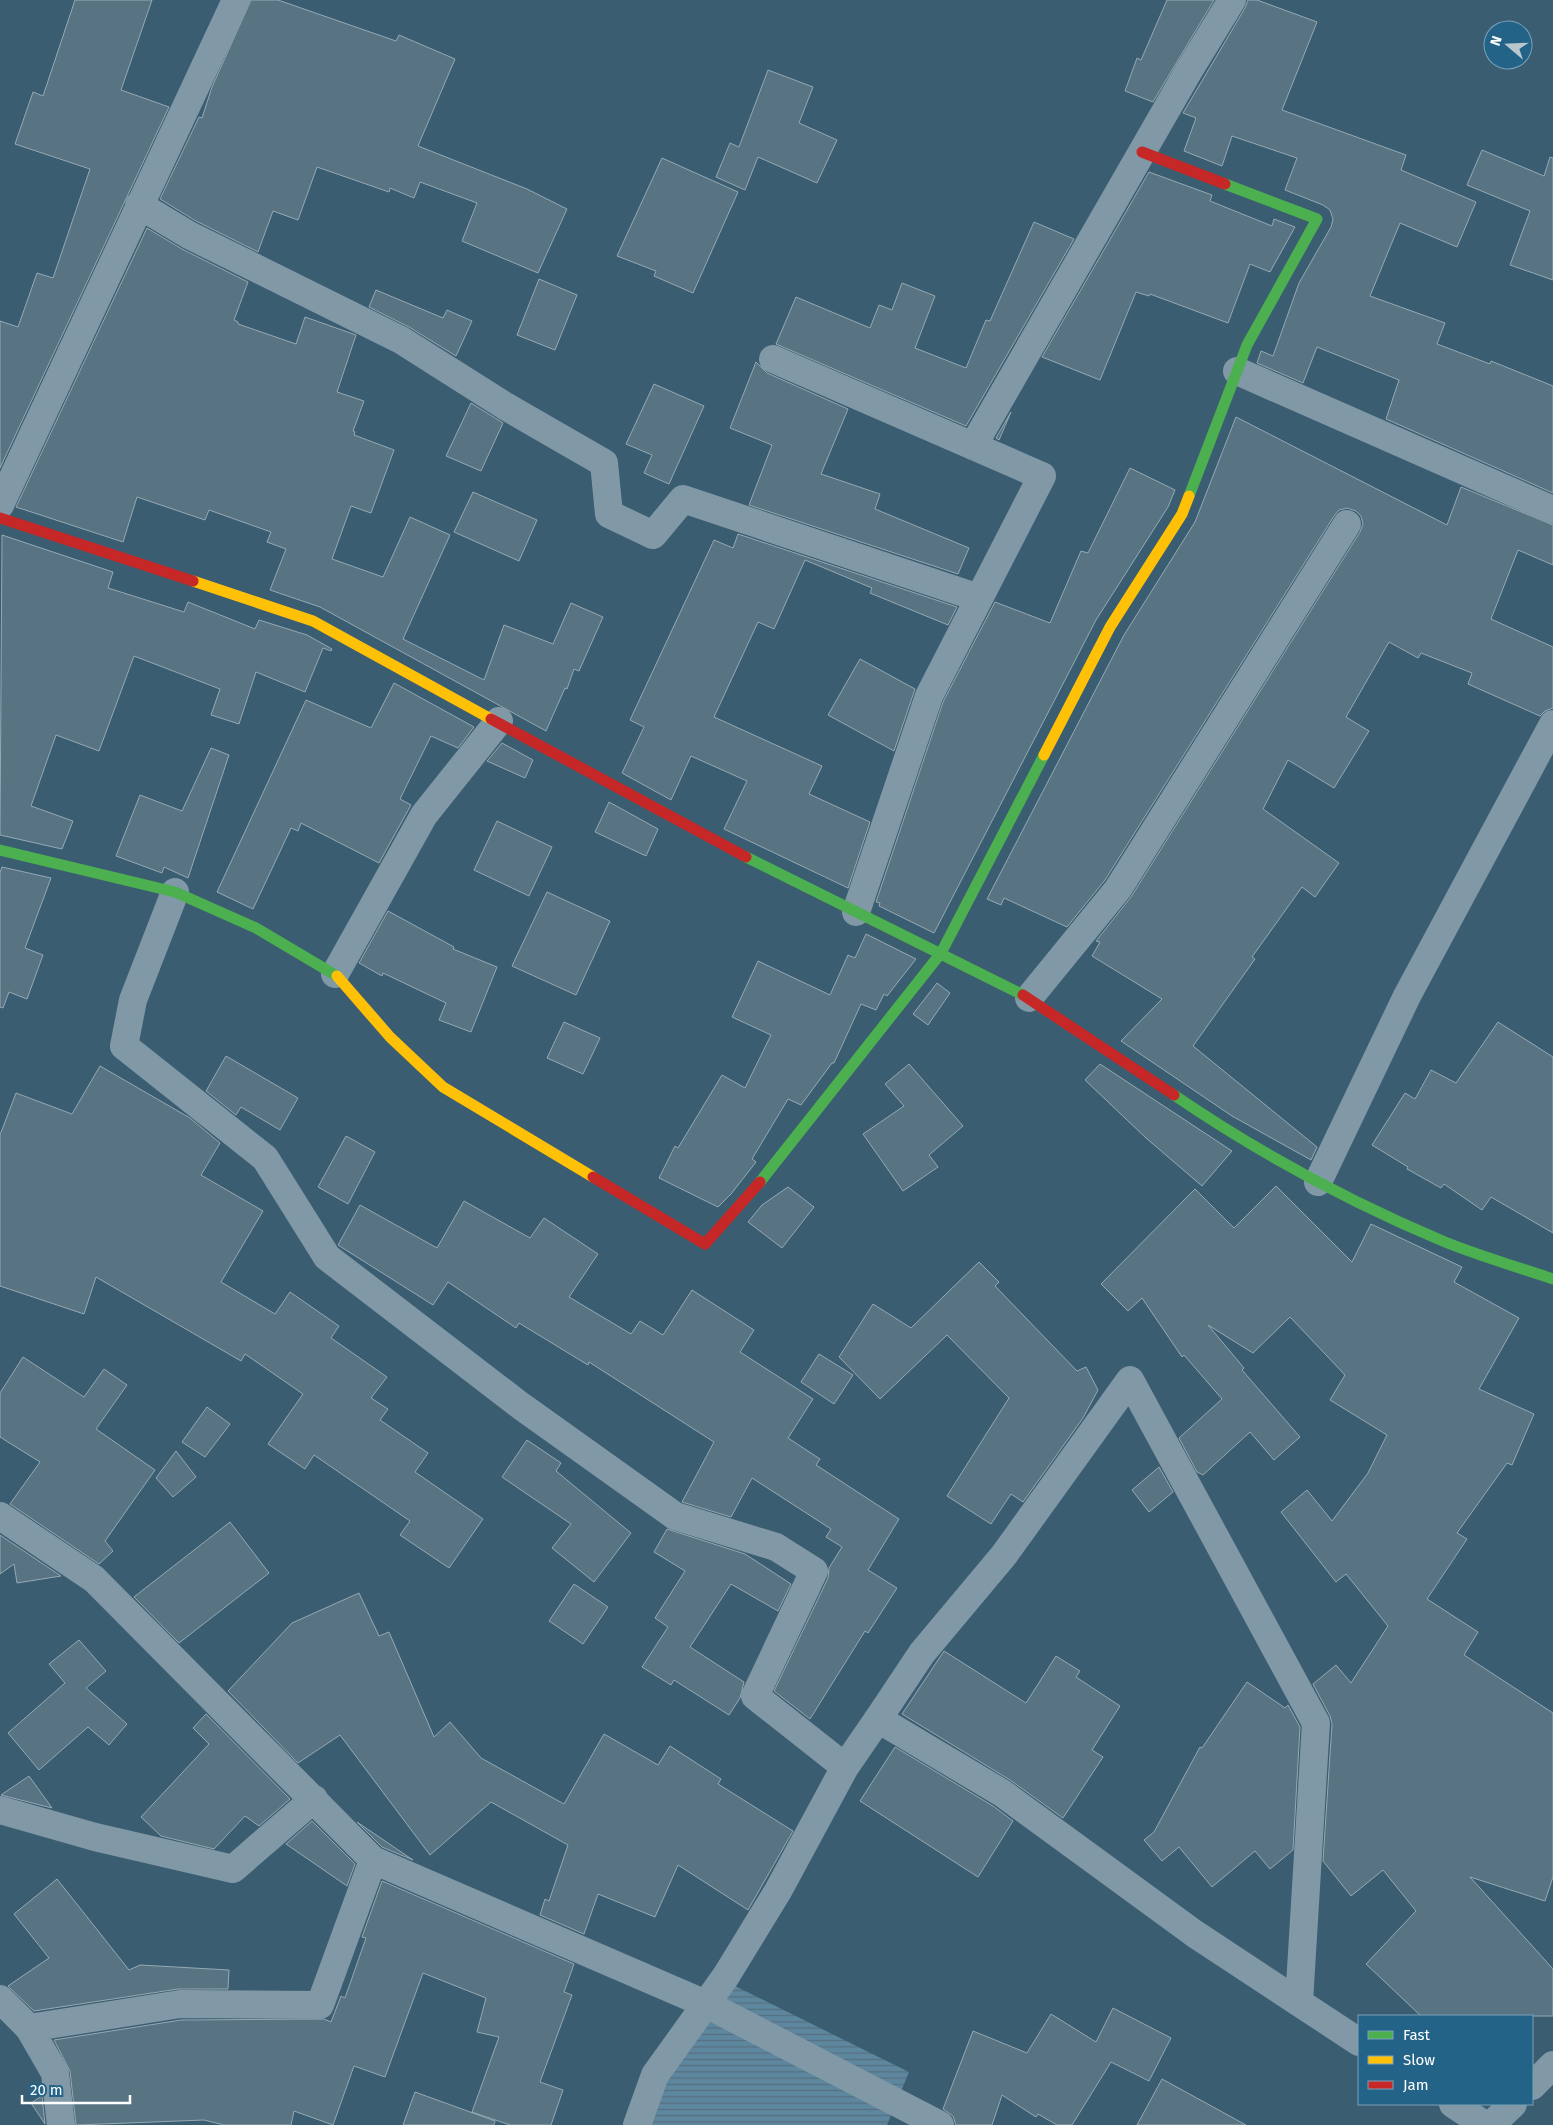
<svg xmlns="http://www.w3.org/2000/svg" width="1553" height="2125" viewBox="0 0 1553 2125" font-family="'Fira Sans',sans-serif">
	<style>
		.water { fill: url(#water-rules) }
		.building { fill: #587483; stroke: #95a9b4 }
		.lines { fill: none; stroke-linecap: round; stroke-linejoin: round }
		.street { stroke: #8198a7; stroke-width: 28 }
		.fast { stroke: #4caf50; stroke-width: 11 }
		.slow { stroke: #ffc107; stroke-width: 11 }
		.jam { stroke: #c62828; stroke-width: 11 }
	</style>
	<defs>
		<pattern id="water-rules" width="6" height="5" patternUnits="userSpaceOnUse" patternTransform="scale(1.25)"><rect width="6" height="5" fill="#5d879f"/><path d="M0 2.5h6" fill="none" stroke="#566f7e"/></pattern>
	</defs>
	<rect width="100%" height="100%" fill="#3a5d71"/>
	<path class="water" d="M735,1986L909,2072L887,2125H651L666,2078Z"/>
	<path class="building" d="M75,0H152L121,90L169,107L0,468V321L18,327L37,273L53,278L90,169L15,144L33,92L43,96Z
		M251,0H278L396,41L399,35L455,59L418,146L527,189L567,209L538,273L462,241L477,203L420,182L414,198L390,188L389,192L317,167L298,220L273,211L258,252L196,221L160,199L199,117L202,118L212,87Z
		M1167,0H1214L1153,102L1125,91L1137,58L1141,60Z
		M1248,0H1257L1317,22L1282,110L1406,155L1401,170L1476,202L1457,247L1400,223L1370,296L1445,323L1437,344L1490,364L1491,361L1553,386V493L1386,419L1399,380L1317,347L1303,383L1257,363L1261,351L1273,356L1299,283L1331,227L1333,219L1330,210L1323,205L1285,190L1297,158L1232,136L1222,166L1184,151L1196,118L1183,113L1245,8Z
		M768,70L813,87L799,123L837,140L817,183L758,157L745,190L716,177L730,143L739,147Z
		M1482,150L1544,176L1550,157L1553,158V280L1510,265L1530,211L1467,185Z
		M662,158L738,192L693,293L654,276L656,271L617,256Z
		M1149,172L1212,195L1210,201L1272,226L1274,219L1295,227L1270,272L1250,264L1228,323L1150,294L1149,296L1136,292L1100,380L1042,357Z
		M1034,222L1074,239L966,426L776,344L796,297L870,328L879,305L892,310L902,283L935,296L915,348L966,368L986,320L990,321Z
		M147,228L182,249L248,282L234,320L238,322V324L296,344L305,317L356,335L337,392L364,401L353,431L355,432L354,435L394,450L371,513L351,506L332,559L383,577L410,517L450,535L403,639L484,680L504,625L553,644L571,603L603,617L579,671L574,669L567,689L565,688L546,731L320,607L270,590L286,549L267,542L271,532L209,510L205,520L137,497L123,542L16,507Z
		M539,279L577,295L555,350L517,335Z
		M376,290L443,318L447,310L472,321L456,356L409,327L369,307Z
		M756,362L767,373L848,409L821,474L880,494L875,509L969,548L958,574L749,505L772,445L730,428Z
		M654,384L704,406L669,484L644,473L652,455L626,444Z
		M471,403L503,423L481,471L446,456Z
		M1011,412L999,440L996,438Z
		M1236,417L1447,525L1461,487L1553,525V565L1518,550L1491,619L1553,647V708L1545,711L1540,716L1468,684L1472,673L1421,653L1418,658L1389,642L1346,717L1369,731L1334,788L1288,760L1263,809L1339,863L1315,897L1302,887L1252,957L1255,959L1193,1046L1317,1147L1311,1160L1232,1116L1121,1041L1162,999L1092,956L1100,942L1096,941L1131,897L1360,532L1363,524L1361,516L1356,511L1347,508L1339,510L1334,516L1105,880L1067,927L1004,898L1001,905L987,899L1124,635L1195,522Z
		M1130,468L1175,490L1168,507L1096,620L934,933L879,906L880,903L876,902L943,702L995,602L1050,623L1081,551L1088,553Z
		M473,492L537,520L519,561L454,532Z
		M738,534L957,607L948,625L870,593L872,588L805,560L774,629L758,622L714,717L822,766L809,794L870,822L848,888L724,829L747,781L691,756L671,800L622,773L644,727L630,720L714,540L733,548Z
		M2,535L113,572L108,588L184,612L188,602L255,629L259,620L307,635L332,649L331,651L323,648L305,692L256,672L239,724L211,715L220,689L134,656L99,751L56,735L31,806L73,821L62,849L0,835Z
		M860,659L915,689L894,751L828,715Z
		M394,683L474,727L458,748L431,736L400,799L411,805L379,863L301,823L298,831L291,828L253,909L217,892L306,700L371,728Z
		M502,743L533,760L525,778L487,761Z
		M211,748L229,755L188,878L164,867L162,873L116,856L140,795L182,811Z
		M609,802L658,829L646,856L595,832Z
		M497,821L552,847L529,896L474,870Z
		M2,867L51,878L25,948L43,955L27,999L9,992L3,1008L0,1007V873Z
		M547,892L610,921L576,995L512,966Z
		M388,911L454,947L453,949L497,967L471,1032L439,1020L446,1003L383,973L382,976L359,963Z
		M866,934L916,959L887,996L884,994L876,1010L861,1004L834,1063H832L801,1105L788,1099L752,1159L756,1162L731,1194L718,1207L659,1178L675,1146L678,1148L722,1075L745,1088L771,1035L732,1017L758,961L830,995L848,955L855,958Z
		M937,983L950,993L928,1025L913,1014Z
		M564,1022L600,1038L583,1074L547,1058Z
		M1498,1022L1553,1057V1233L1491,1197L1482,1210L1444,1184L1441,1188L1407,1169L1408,1167L1372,1145L1405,1093L1415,1099L1431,1070L1456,1083Z
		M226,1056L298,1098L280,1130L241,1107L236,1115L206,1091Z
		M909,1064L963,1126L929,1155L938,1167L903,1191L863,1134L904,1106L885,1084Z
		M1100,1064L1232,1151L1202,1186L1146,1138L1085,1080Z
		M100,1066L190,1118L220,1143L201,1175L263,1211L221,1282L275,1314L290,1292L339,1326L331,1338L387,1377L371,1398L388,1409L380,1420L428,1453L415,1472L483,1519L449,1568L400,1535L410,1521L314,1455L305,1469L268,1444L303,1394L245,1354L241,1361L96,1277L84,1314L0,1286V1135L16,1093L72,1114Z
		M346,1136L375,1152L348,1204L318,1187Z
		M1276,1186L1352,1262L1371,1224L1462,1267L1454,1282L1519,1318L1479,1389L1534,1414L1512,1465L1507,1463L1457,1533L1467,1539L1427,1599L1478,1632L1464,1655L1553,1713V1877L1545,1901L1470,1877L1553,1969V2016H1421L1366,1964L1416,1911L1383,1870L1351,1896L1323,1861L1332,1724L1330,1716L1313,1684L1336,1665L1351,1683L1388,1626L1346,1574L1336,1582L1281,1512L1307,1490L1332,1521L1368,1473L1387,1435L1330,1400L1345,1375L1290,1317L1253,1353L1208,1325L1244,1368L1242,1370L1300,1437L1274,1460L1250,1432L1203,1475L1197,1472L1179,1438L1222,1399L1184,1355L1182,1357L1142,1298L1128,1311L1101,1284L1195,1189L1234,1228Z
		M788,1187L814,1207L782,1248L748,1222L762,1205Z
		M464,1201L530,1238L544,1218L598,1254L569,1297L631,1334L640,1321L663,1335L692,1290L754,1330L740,1352L813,1399L788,1438L820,1459L816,1465L899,1519L868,1570L897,1588L868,1633L865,1631L810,1719L774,1691L828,1578L829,1568L842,1547L826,1537L831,1529L752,1478L731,1517L682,1502L714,1442L589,1362L588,1365L519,1323L516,1328L448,1282L433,1305L338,1245L360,1205L437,1248Z
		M979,1262L999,1282L995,1286L1077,1371L1086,1367L1098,1390L1083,1418L1023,1502L1011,1494L991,1524L947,1496L1009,1398L947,1335L880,1399L839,1357L873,1304L911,1328Z
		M819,1354L853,1375L834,1404L801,1382Z
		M23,1357L84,1397L104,1369L127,1385L96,1429L155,1470L105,1541L113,1551L99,1564L10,1504L40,1462L0,1437V1393Z
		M207,1407L230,1424L205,1457L182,1442Z
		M527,1440L561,1463L556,1471L631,1533L594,1582L552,1548L571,1524L502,1477Z
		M176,1451L196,1477L173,1497L156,1478Z
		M1159,1467L1173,1492L1149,1512L1132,1490Z
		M230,1522L269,1573L179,1643L134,1597Z
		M667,1529L745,1554L791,1584L778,1611L731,1584L690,1647L744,1682L740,1698L729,1715L674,1680L671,1685L642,1667L668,1627L655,1618L685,1571L654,1552Z
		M0,1535L61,1576L17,1583L14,1564L0,1574Z
		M574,1584L608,1607L583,1644L549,1621Z
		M359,1593L379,1636L389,1632L434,1737L450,1722L481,1758L564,1804L604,1734L658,1765L670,1746L721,1779L718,1784L793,1831L748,1910L678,1865L655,1917L598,1894L584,1934L540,1915L545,1899L549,1901L568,1845L491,1802L430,1855L340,1735L298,1763L228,1691L292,1623Z
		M79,1640L106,1671L86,1688L127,1724L109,1745L88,1727L39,1770L8,1733L65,1683L49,1664Z
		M944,1651L1026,1703L1056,1656L1080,1671L1076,1677L1120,1706L1092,1750L1103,1757L1063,1818L1010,1780L902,1714Z
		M1247,1682L1285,1708L1288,1705L1300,1727L1293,1850L1270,1869L1255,1851L1212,1887L1179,1847L1162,1861L1144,1840L1154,1832L1200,1747L1202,1748Z
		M206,1714L290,1799L259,1826L245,1816L214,1849L161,1836L141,1817L209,1744L193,1728Z
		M895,1747L993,1806L1013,1821L978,1877L860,1801Z
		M29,1776L52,1808L1,1795Z
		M312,1821L355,1864L347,1886L286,1844Z
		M357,1822L413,1860L382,1847Z
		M57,1879L129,1970L140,1965L229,1970L228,1989H178L34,2011L8,1986L49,1958L14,1914Z
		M382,1881L574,1964L564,1992L572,1995L540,2082L563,2090L551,2125H510L472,2112L499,2037L477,2032L486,1998L423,1973L385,2077L354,2066L333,2125L294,2111L291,2125H224L204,2120L76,2125L70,2071L54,2040L181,2020L324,2019L331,2022L341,1996L345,1998L366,1938L362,1937Z
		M1113,2008L1171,2038L1149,2081L1111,2062L1072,2125H1057L1038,2114L1036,2117L1002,2095L992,2125H956L953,2116L943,2109L973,2031L1027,2053L1051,2014L1096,2042Z
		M1162,2079L1246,2125H1137Z
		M415,2092L495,2121L494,2125H403Z
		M42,2096L45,2124L31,2103Z"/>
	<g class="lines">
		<path class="street" d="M139,205L189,235L401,340L505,406L604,463L609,514L653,535L683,499L979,598
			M773,359L1042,476L929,696L856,912
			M1237,371L1553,510
			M973,446L1188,72L1232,0
			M0,505L236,0
			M175,892L133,1000L124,1046L265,1158L327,1257L521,1406L675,1516L776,1547L814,1571L755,1696L845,1767
			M335,974L424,815L499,721
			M1029,998L1118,889L1347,524
			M1318,1182L1407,996L1553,724
			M0,1516L94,1579L373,1860L706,2004L940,2125
			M878,1719L922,1653L1004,1555L1130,1380L1316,1723L1299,2002
			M0,1810L95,1837L233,1869L314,1799
			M0,1999L29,2028L180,2004L320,2005L373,1860
			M29,2028L55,2073L61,2125
			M1532,2086L1553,2065
			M1453,2104L1485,2125
			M637,2125L655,2075L726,1976L778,1891L845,1767L878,1719L1002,1793L1195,1934L1359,2042
			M1491,2125L1513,2104"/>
		<path class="fast" d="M1189,496L1247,345L1317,219L1225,184
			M0,850L175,892L256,928L337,976
			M746,857L1023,995
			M1174,1095C1259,1153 1350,1202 1445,1242C1480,1256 1517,1267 1553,1279
			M760,1182L941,953L1044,755"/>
		<path class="slow" d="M193,581L313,621L491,719
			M1044,755L1110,627L1182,514L1189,496
			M337,976L390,1037L443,1087L593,1177"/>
		<path class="jam" d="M1142,152L1225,184
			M0,518L193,581
			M491,719L746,857
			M1023,995L1174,1095
			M593,1177L705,1244L760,1182"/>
	</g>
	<rect x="1358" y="2015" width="175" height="90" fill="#236388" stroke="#7ba1b8"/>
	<rect x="1368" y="2031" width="25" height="8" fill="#4caf50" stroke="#7ba1b8"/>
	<text x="1403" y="2040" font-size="15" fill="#ffffff">Fast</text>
	<rect x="1368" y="2056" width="25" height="8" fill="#ffc107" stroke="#7ba1b8"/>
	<text x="1403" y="2065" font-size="15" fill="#ffffff">Slow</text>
	<rect x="1368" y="2081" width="25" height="8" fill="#c62828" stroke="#7ba1b8"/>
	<text x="1403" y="2090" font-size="15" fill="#ffffff">Jam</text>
	<g transform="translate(1508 45) rotate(289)"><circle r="24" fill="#236388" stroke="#7ba1b8"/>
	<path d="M0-4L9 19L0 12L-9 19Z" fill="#bac6cd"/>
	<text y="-8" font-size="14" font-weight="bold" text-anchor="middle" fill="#ffffff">N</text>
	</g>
	<path d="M22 2095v8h108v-8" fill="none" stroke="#ffffff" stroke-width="2.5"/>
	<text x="30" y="2095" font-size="15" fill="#ffffff" stroke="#236388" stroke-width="4" paint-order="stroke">20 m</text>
</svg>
